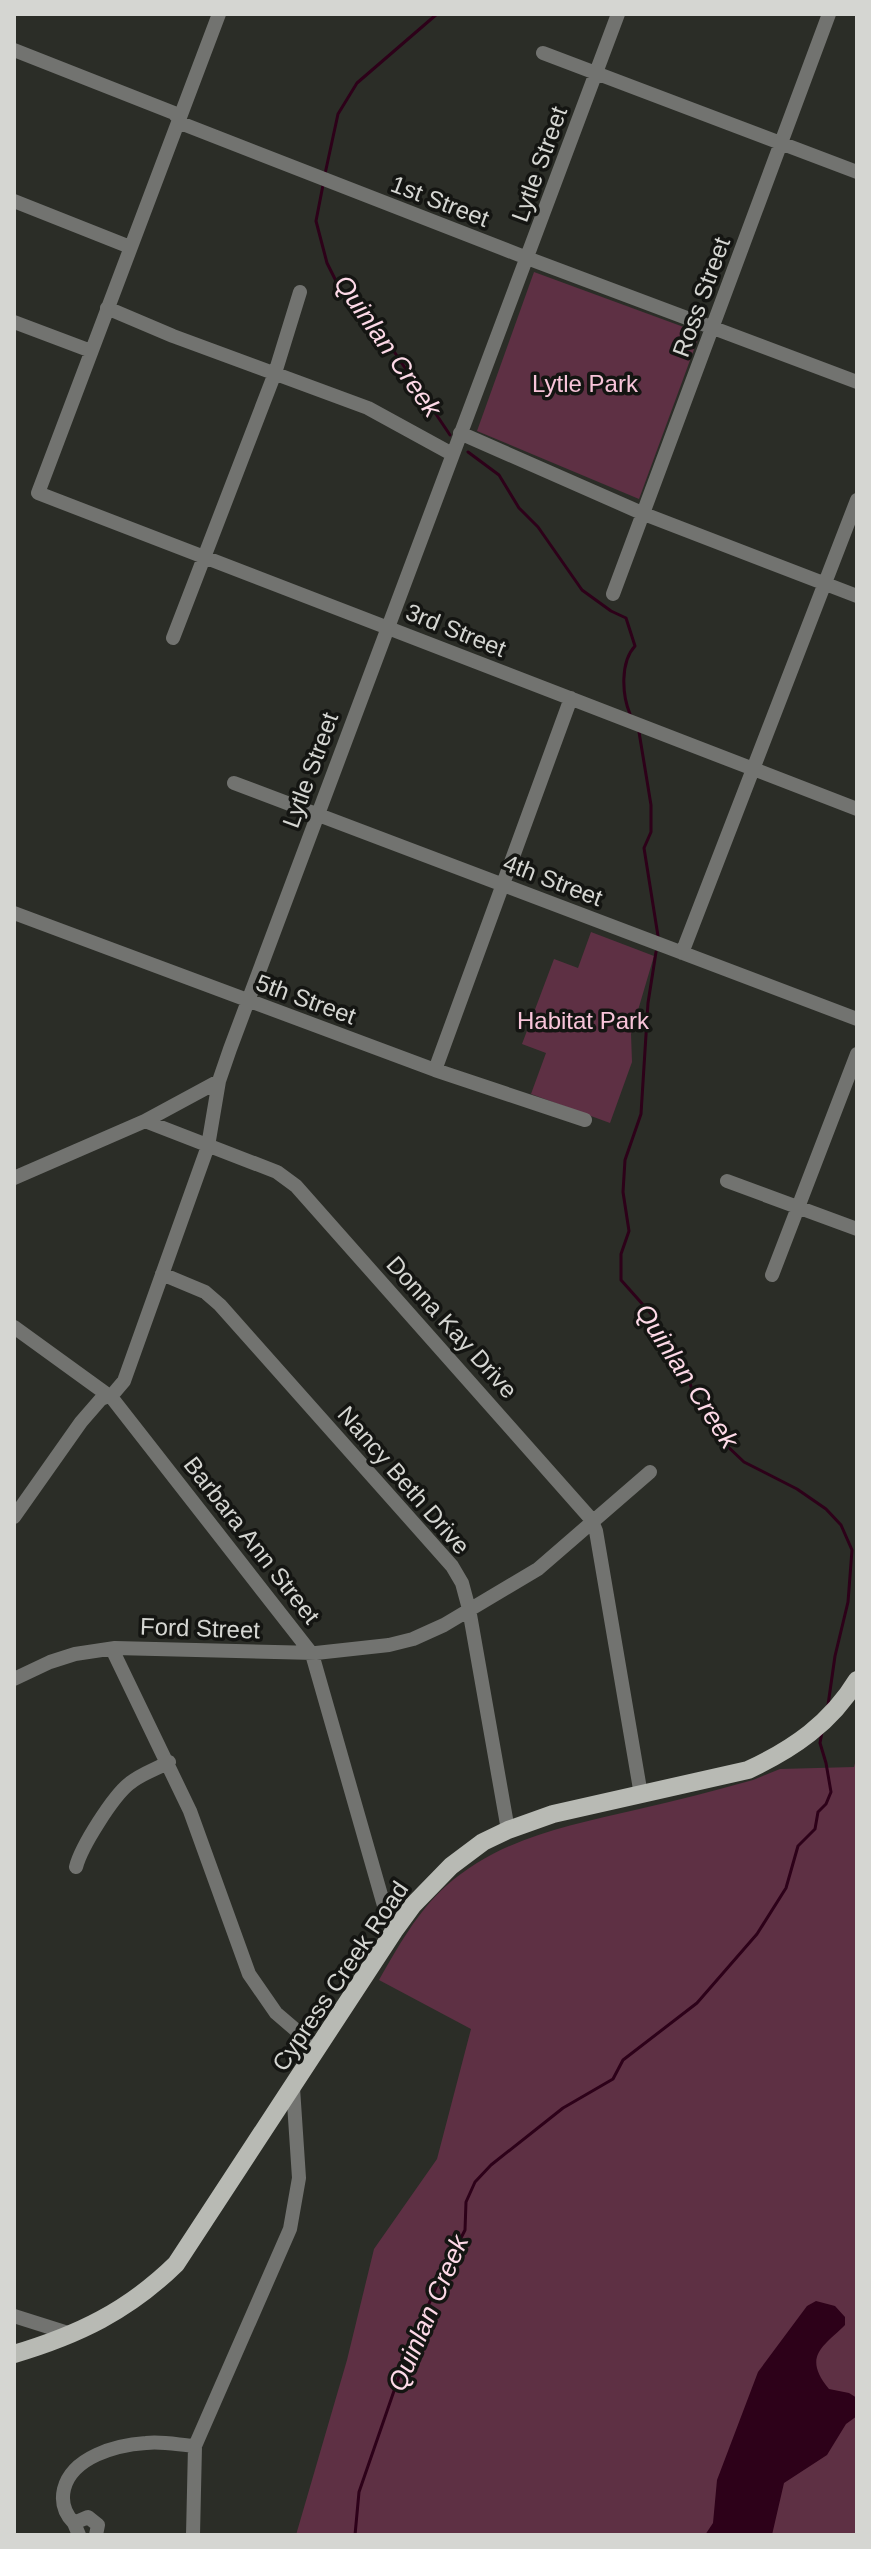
<svg xmlns="http://www.w3.org/2000/svg" width="871" height="2549" viewBox="0 0 871 2549" font-family="Helvetica,sans-serif">
	<style>
		.green { fill: #5e3044 }
		.water { fill: #2d0119 }
		.lines { fill: none; stroke-linecap: round; stroke-linejoin: round }
		.stream { stroke: #2d0119; stroke-width: 3 }
		.minor { stroke: #727370; stroke-width: 14 }
		.major { stroke: #b8bab4; stroke-width: 18 }
		.labels { text-anchor: middle; dominant-baseline: central; stroke-width: 7; stroke-linejoin: round; paint-order: stroke }
		.street-label { font-size: 24px; fill: #d5d6d2; stroke: #141512 }
		.park-label { font-size: 24px; fill: #f8c4d9; stroke: #141512 }
		.water-label { font-size: 26px; font-style: italic; fill: #fdd9e7; stroke: #141512 }
	</style>
	<rect width="100%" height="100%" fill="#2b2d27"/>
	<path class="green" d="M534,272L700,333L639,499L477,431Z
		M591,932L654,956L631,1034L632,1062L610,1123L531,1094L546,1053L522,1044L554,959L578,968Z
		M857,1755V2535H296L347,2360L374,2249L437,2159L471,2029L379,1980C398,1947 417,1912 446,1886C500,1838 567,1826 635,1810C675,1801 714,1791 753,1780L780,1769L854,1767Z"/>
	<path class="water" d="M816,2301L835,2306L845,2317V2325C823,2347 802,2356 829,2389L849,2393L857,2398V2416L846,2424L827,2455L784,2483L772,2535H705L713,2523L717,2480L758,2372L807,2306Z"/>
	<g class="lines">
		<path class="stream" d="M325,174L338,114L357,83L437,14
			M323,185L316,221L327,263L338,285L387,341L450,435
			M468,452L499,475L519,508L538,527L582,590L611,611L626,618L635,646C620,662 622,695 630,714
			M639,732L651,805V832L644,848L658,936
			M656,952L648,1003L641,1114L625,1160L623,1192L629,1231L621,1254V1280L654,1317L685,1365L693,1394L724,1443L744,1462L797,1489L826,1509L841,1525L852,1550L848,1602L835,1656L828,1705
			M355,2535L359,2492L404,2362L437,2285L465,2230L466,2202L475,2182L491,2165L563,2108L613,2079L623,2060L697,2003L757,1934L786,1888L798,1846L815,1829L818,1812L826,1804L831,1792L826,1763L820,1743L822,1732"/>
		<path class="minor" d="M219,14L38,493L857,809
			M14,50L174,113L183,124L527,258L857,382
			M543,53L857,172
			M14,201L130,247
			M107,308L173,336L368,408L452,454
			M14,322L91,351
			M460,433L644,514L857,596
			M613,594L829,14
			M173,638L275,373L300,292
			M234,783L857,1019
			M14,913L435,1070L585,1120
			M682,953L857,500
			M435,1070L571,698
			M145,1121L219,1081
			M14,1178L145,1121L277,1172L296,1186L591,1519L596,1531L641,1795
			M727,1181L857,1229
			M162,1274L205,1292L220,1305L452,1566L462,1583L469,1609L508,1830
			M772,1275L857,1054
			M14,1327L112,1398L312,1654L389,1923L394,1931
			M14,1517L81,1422L101,1399L113,1394L124,1381L208,1146L219,1081L230,1049L618,14
			M112,1649L190,1811L249,1974L276,2013L318,2049
			M14,1679L50,1662L75,1654L115,1648L316,1653L389,1645L413,1639L444,1625L538,1569L650,1472
			M76,1867C81,1847 113,1796 130,1783C141,1774 156,1769 169,1762
			M14,2316L71,2334
			M74,2523C64,2513 61,2502 64,2489C72,2457 116,2445 146,2443C162,2441 179,2445 195,2446
			M79,2535L74,2523L88,2517L98,2525L96,2535
			M193,2535L195,2446L290,2229L299,2178L293,2088"/>
		<path class="major" d="M14,2354C78,2335 128,2311 176,2264L394,1931L413,1905L451,1866L483,1842L508,1830L553,1814L748,1770C793,1749 831,1723 857,1680"/>
	</g>
	<g class="labels">
		<g class="street-label">
			<text transform="translate(539 164) rotate(-70)">Lytle Street</text>
			<text transform="translate(440 201) rotate(21)">1st Street</text>
			<text transform="translate(701 297) rotate(-70)">Ross Street</text>
			<text transform="translate(456 630) rotate(22)">3rd Street</text>
			<text transform="translate(310 770) rotate(-70)">Lytle Street</text>
			<text transform="translate(553 880) rotate(21)">4th Street</text>
			<text transform="translate(306 999) rotate(20)">5th Street</text>
			<text transform="translate(452 1327) rotate(48)">Donna Kay Drive</text>
			<text transform="translate(404 1480) rotate(49)">Nancy Beth Drive</text>
			<text transform="translate(252 1540) rotate(52)">Barbara Ann Street</text>
			<text transform="translate(200 1628) rotate(2)">Ford Street</text>
			<text transform="translate(340 1976) rotate(-56)">Cypress Creek Road</text>
		</g>
		<g class="park-label">
			<text x="585" y="383">Lytle Park</text>
			<text x="583" y="1020">Habitat Park</text>
		</g>
		<g class="water-label">
			<text transform="translate(388 346) rotate(55)">Quinlan Creek</text>
			<text transform="translate(687 1376) rotate(57)">Quinlan Creek</text>
			<text transform="translate(428 2313) rotate(-67)">Quinlan Creek</text>
		</g>
	</g>
	<rect width="871" height="2549" fill="none" stroke="#d5d6d2" stroke-width="32"/>
</svg>
